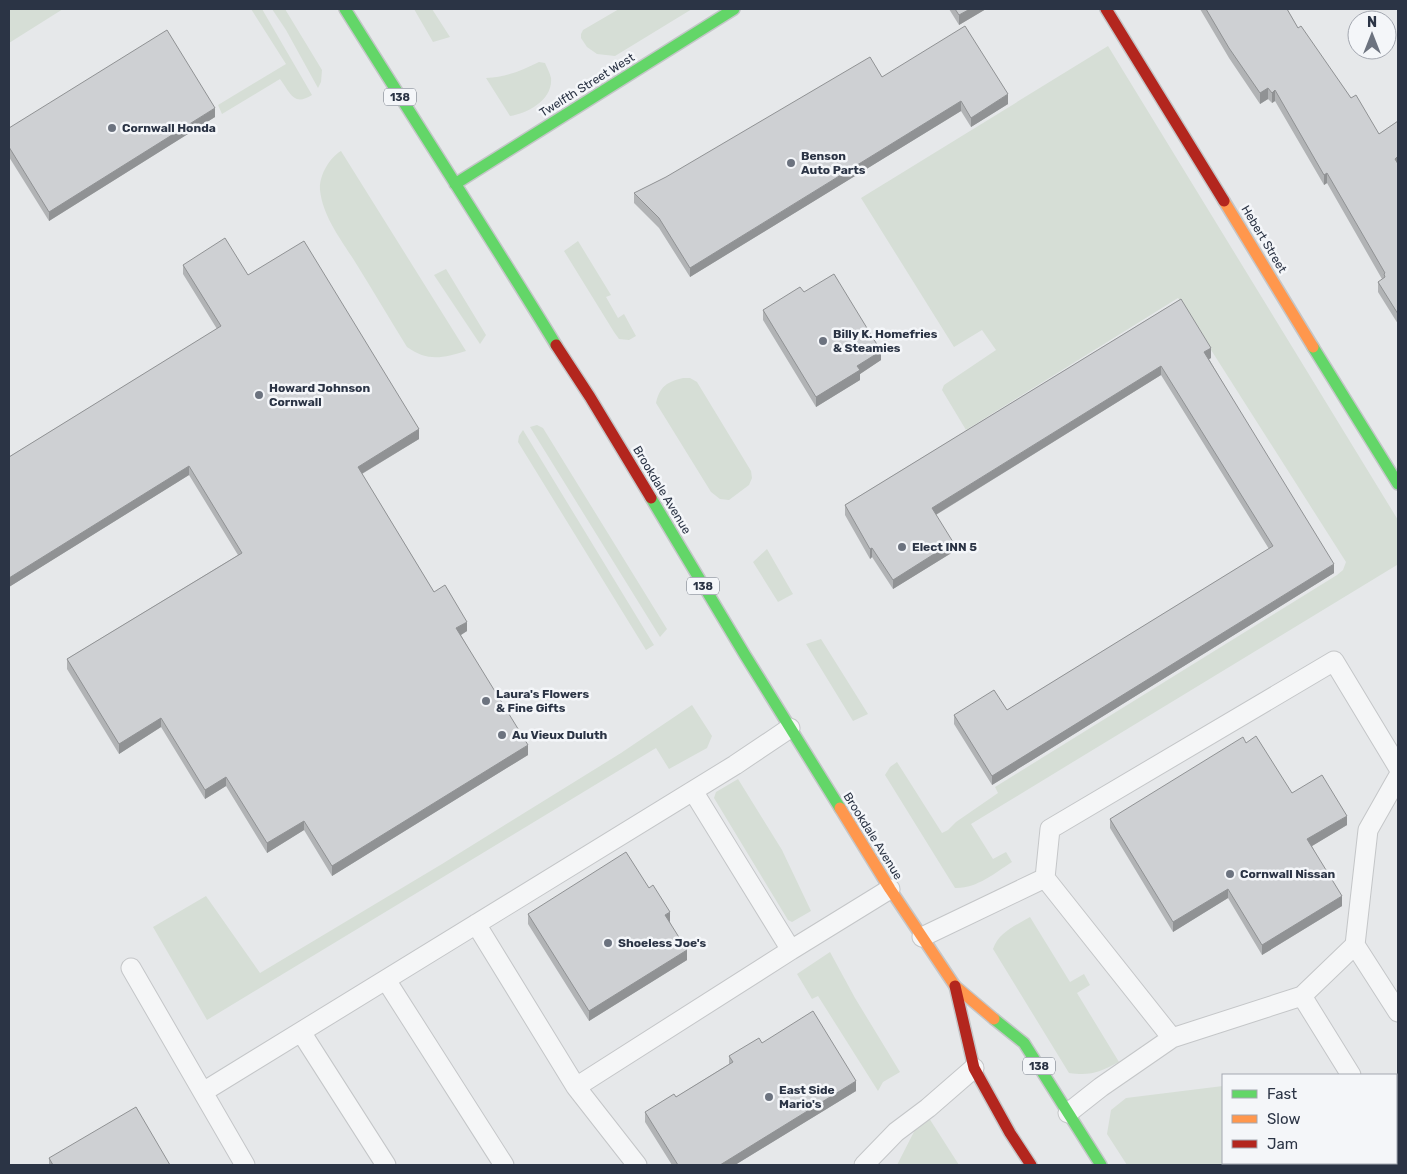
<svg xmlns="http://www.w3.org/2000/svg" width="1407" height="1174" viewBox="0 0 1407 1174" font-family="Rubik,sans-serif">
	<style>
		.green { fill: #d6ded6 }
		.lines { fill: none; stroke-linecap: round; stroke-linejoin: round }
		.lane-casing { stroke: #c4c6c8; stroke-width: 21 }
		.street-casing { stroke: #c4c6c8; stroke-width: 30 }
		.fast-casing { stroke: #c4c6c8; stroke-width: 14 }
		.slow-casing { stroke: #c4c6c8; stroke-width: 14 }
		.jam-casing { stroke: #c4c6c8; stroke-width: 14 }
		.lane { stroke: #f5f6f7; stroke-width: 19 }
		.street { stroke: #f5f6f7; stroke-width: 28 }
		.fast { stroke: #63d668; stroke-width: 11 }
		.slow { stroke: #ff974d; stroke-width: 11 }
		.jam { stroke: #b3261e; stroke-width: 11 }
		.wall { fill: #b1b3b5 }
		.shaded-wall { fill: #909294 }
		.building { fill: #ced0d3; stroke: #909294 }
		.poi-dot { fill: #6c737f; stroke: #f4f6f9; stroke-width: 2 }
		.labels { text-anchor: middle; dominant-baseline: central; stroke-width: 5; stroke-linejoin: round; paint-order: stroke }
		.shield { fill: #f4f6f9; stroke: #676e7b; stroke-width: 1 }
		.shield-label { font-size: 11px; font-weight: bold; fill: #2b3445 }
		.street-label { font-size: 12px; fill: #2b3445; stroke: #f4f6f9 }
		.poi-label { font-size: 12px; font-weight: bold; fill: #2b3445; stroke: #f4f6f9; text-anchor: start }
	</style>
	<rect width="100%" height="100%" fill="#e6e8ea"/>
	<path class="green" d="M9,9H63L9,43Z
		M251,9H262L312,95C293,107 290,92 280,79L222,114L218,105L286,64Z
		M272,9H285L322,70L321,82L318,88L286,30Z
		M414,9H432L450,37L433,42Z
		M619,9H692L615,56L597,54L587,47L581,38V34L583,30Z
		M1108,46L1398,520V566L1397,565L1392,568L971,824L993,859L1006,852L1012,862C995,873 976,889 955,888L885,775L890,767L897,762L942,833L948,830L956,822L998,793L995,787L1337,575L1343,570L1346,562L1178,298L966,430L942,390L944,385L996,350L982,330L954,347L861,198Z
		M539,62L545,63C547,68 550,73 551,78C553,100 528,113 510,116L486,78C506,77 521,71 539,62Z
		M341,151L466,351C443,358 428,362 407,347C390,320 374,292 357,265C343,242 323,218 320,190C319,176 329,158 341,151Z
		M578,241L611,295L606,297L618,318L624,314L636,336L629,340L619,339L614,332L564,251Z
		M446,269L486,335L480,344L434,275Z
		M683,378H690L697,382L751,471L752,478L749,485L729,500L720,499L711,492L656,403C660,386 667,382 683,378Z
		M537,425L543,428L667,629L660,637L530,427Z
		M523,430L654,645L646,650L518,442L519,436Z
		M767,549L793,594L778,602L753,562Z
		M821,639L868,714L853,721L806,644Z
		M692,705L712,736L707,748L669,769L656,748L207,1020L153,927L206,896L260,973L442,864L621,753Z
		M738,779L782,850L811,911L792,922L788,920L714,798L716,792Z
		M1030,917L1070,982L1084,974L1090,985L1077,993L1119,1062C1099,1072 1092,1076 1069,1073L993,949C999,932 1015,926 1030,917Z
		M830,952L855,998L900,1072L883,1082L878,1091L818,996L812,999L797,974Z
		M1223,1086V1163H1285L1284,1165H1127L1107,1134L1111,1110L1126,1098Z
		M929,1118L959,1165H897L918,1124Z"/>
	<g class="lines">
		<defs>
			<path id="lane" d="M1398,777L1368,830L1355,945L1398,1012
				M693,791L791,950L890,889
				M1045,878L1050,829L1334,661L1398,767
				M476,924L576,1087L791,950
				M922,937L1045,878L1172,1038L1101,1087L1068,1113
				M131,968L245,1165
				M386,980L504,1165
				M1302,996L1355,945
				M301,1032L386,1165
				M1172,1038L1302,996L1351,1075
				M576,1087L637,1165
				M203,1092L735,765L790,728
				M864,1165L896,1132L928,1108L974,1068"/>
			<path id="street" d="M1395,1165L1398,1163"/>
			<path id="fast" d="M345,9C415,121 487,232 556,345
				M455,184L734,9
				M1313,347L1398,484
				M651,498L745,655L840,808
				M994,1019L1024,1043L1101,1165"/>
			<path id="slow" d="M1224,201L1313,347
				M840,808L890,889L955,986L994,1019"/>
			<path id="jam" d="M1106,9L1224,201
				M556,345L590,397L651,498
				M955,986L974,1068L1010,1133L1031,1165"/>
		</defs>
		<use href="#lane" class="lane-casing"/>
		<use href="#street" class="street-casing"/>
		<use href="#fast" class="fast-casing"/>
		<use href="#slow" class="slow-casing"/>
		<use href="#jam" class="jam-casing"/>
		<use href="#lane" class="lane"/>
		<use href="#street" class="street"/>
		<use href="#fast" class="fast"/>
		<use href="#slow" class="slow"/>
		<use href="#jam" class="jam"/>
	</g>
	<path class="wall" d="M949,9H986L959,25Z
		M1200,9H1287L1298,28L1351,98L1379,134L1398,121V324L1378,292V282L1382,279L1327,183L1324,185L1275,101L1272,103L1268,99L1260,104L1229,58Z
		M882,77L1008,104L971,127L961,111L690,277L659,228L634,203V193Z
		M215,117L49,221L9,157V128Z
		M183,265L248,275L419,439L362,474L434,592L467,631L461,635L528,755L332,876L304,830L267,853L226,786L205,799L161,727L119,754L67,669V659L238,555L189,475L9,587V457L217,329L183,274Z
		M804,292L881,360L860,374V380L816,407L763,320V310Z
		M1181,299L1211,358L1209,359L1334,573L992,785L954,724V715L1007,710L1269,549L1161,375L936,515L953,552L893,589L872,557L870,559L845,515V505Z
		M1246,743L1292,793L1347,825L1312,846L1342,906L1262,955L1228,898L1173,932L1110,828V819Z
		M528,914L670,922L687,960L589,1021L528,924Z
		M762,1043L856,1091L735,1165H672L645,1122V1112L676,1097L729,1064V1056Z
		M49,1158L170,1165H49Z"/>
	<path class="shaded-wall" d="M970,9H986L959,25V15Z
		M1268,88V99L1260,104V93Z
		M1275,90V101L1272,103V93Z
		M1008,94V104L971,127V118Z
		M961,101V111L690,277V268Z
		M215,108V117L49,221V212Z
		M1398,156V167L1395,159Z
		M1327,173V183L1324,185V175Z
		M1211,348V358L1204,362V352Z
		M881,351V360L860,374V380L816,407V397L857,366Z
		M1161,366V375L932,517V508Z
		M419,429V439L358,476V467Z
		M189,466V475L9,587V578Z
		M953,542V552L893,589V580Z
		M872,548V557L870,559V549Z
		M1334,564V573L992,785V776Z
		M467,622V631L456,638V628Z
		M161,718V727L119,754V744Z
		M528,745V755L332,876V866Z
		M226,777V786L205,799V790Z
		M1347,816V825L1307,849V839Z
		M304,821V830L267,853V843Z
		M1228,889V898L1173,932V922Z
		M1342,896V906L1262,955V945Z
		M670,912V922L665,925V915Z
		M687,950V960L589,1021V1011Z
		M856,1081V1091L735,1165H720Z"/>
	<path class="building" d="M955,9H970L959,15Z
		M1206,9H1287L1298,28L1301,26L1351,98L1356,95L1379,134L1398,121V156L1395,159L1398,164V314L1378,282L1385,277L1384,274L1385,273L1327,173L1324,175L1275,90L1272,93L1268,88L1260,93L1229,48Z
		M965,26L1008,94L971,118L961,101L690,268L659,218L634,193L666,177L870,57L882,77Z
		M167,30L215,108L49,212L9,147V128Z
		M225,238L248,275L304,241L419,429L358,467L434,592L445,585L467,622L456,628L528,745L332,866L304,821L267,843L226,777L205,790L161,718L119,744L67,659L242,553L189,466L9,578V457L221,326L183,265Z
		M834,274L881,351L857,366L860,370L816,397L763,310L800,287L804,292Z
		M1181,299L1211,348L1204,352L1334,564L992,776L954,715L994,690L1007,710L1273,546L1161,366L932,508L953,542L893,580L872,548L870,549L845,505Z
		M1256,736L1292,793L1322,775L1347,816L1307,839L1342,896L1262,945L1228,889L1173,922L1110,819L1243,737L1246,743Z
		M626,852L649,888L653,885L670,912L665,915L687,950L589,1011L528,914Z
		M813,1011L856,1081L720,1165H678L645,1112L674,1094L676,1097L733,1062L729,1056L759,1038L762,1043Z
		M136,1107L170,1165H53L49,1158Z"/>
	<g class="poi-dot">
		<circle cx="112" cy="128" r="5"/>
		<circle cx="791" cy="163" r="5"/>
		<circle cx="823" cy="341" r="5"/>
		<circle cx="259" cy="395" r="5"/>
		<circle cx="902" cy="547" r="5"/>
		<circle cx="486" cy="701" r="5"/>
		<circle cx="502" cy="735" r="5"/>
		<circle cx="1230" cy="874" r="5"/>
		<circle cx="608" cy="943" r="5"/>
		<circle cx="769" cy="1097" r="5"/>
	</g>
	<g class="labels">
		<g class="shield">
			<rect x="384" y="88.5" width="32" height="17" rx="4"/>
			<rect x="687" y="577.5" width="32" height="17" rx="4"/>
			<rect x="1023" y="1057.5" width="32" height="17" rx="4"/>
		</g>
		<g class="shield-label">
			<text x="400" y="97">138</text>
			<text x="703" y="586">138</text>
			<text x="1039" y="1066">138</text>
		</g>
		<g class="street-label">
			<text transform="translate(587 85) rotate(-32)">Twelfth Street West</text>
			<text transform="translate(1264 239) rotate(59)">Hebert Street</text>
			<text transform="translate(662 490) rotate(59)">Brookdale Avenue</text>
			<text transform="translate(873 836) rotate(58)">Brookdale Avenue</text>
		</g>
		<g class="poi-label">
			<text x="122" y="128">Cornwall Honda</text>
			<text x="801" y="156">Benson<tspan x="801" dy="14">Auto Parts</tspan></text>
			<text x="833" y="334">Billy K. Homefries<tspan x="833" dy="14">&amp; Steamies</tspan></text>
			<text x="269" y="388">Howard Johnson<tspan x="269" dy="14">Cornwall</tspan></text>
			<text x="912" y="547">Elect INN 5</text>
			<text x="496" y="694">Laura's Flowers<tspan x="496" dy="14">&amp; Fine Gifts</tspan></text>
			<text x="512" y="735">Au Vieux Duluth</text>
			<text x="1240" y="874">Cornwall Nissan</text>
			<text x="618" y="943">Shoeless Joe's</text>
			<text x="779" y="1090">East Side<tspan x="779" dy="14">Mario's</tspan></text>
		</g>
	</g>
	<rect width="1407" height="1174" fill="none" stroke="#2b3445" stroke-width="20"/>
	<rect x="1222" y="1074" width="175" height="90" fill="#f4f6f9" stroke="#a4a8b1"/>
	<rect x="1232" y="1090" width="25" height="8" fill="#63d668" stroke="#a4a8b1"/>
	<text x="1267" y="1099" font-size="15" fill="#2b3445">Fast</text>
	<rect x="1232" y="1115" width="25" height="8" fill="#ff974d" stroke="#a4a8b1"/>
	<text x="1267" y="1124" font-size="15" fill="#2b3445">Slow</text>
	<rect x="1232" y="1140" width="25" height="8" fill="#b3261e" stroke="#a4a8b1"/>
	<text x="1267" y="1149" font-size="15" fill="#2b3445">Jam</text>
	<g transform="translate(1372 35)"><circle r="24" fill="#f4f6f9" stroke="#a4a8b1"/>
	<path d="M0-4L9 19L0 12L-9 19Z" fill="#6c737f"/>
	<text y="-8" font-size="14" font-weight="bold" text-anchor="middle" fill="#2b3445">N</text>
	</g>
</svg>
